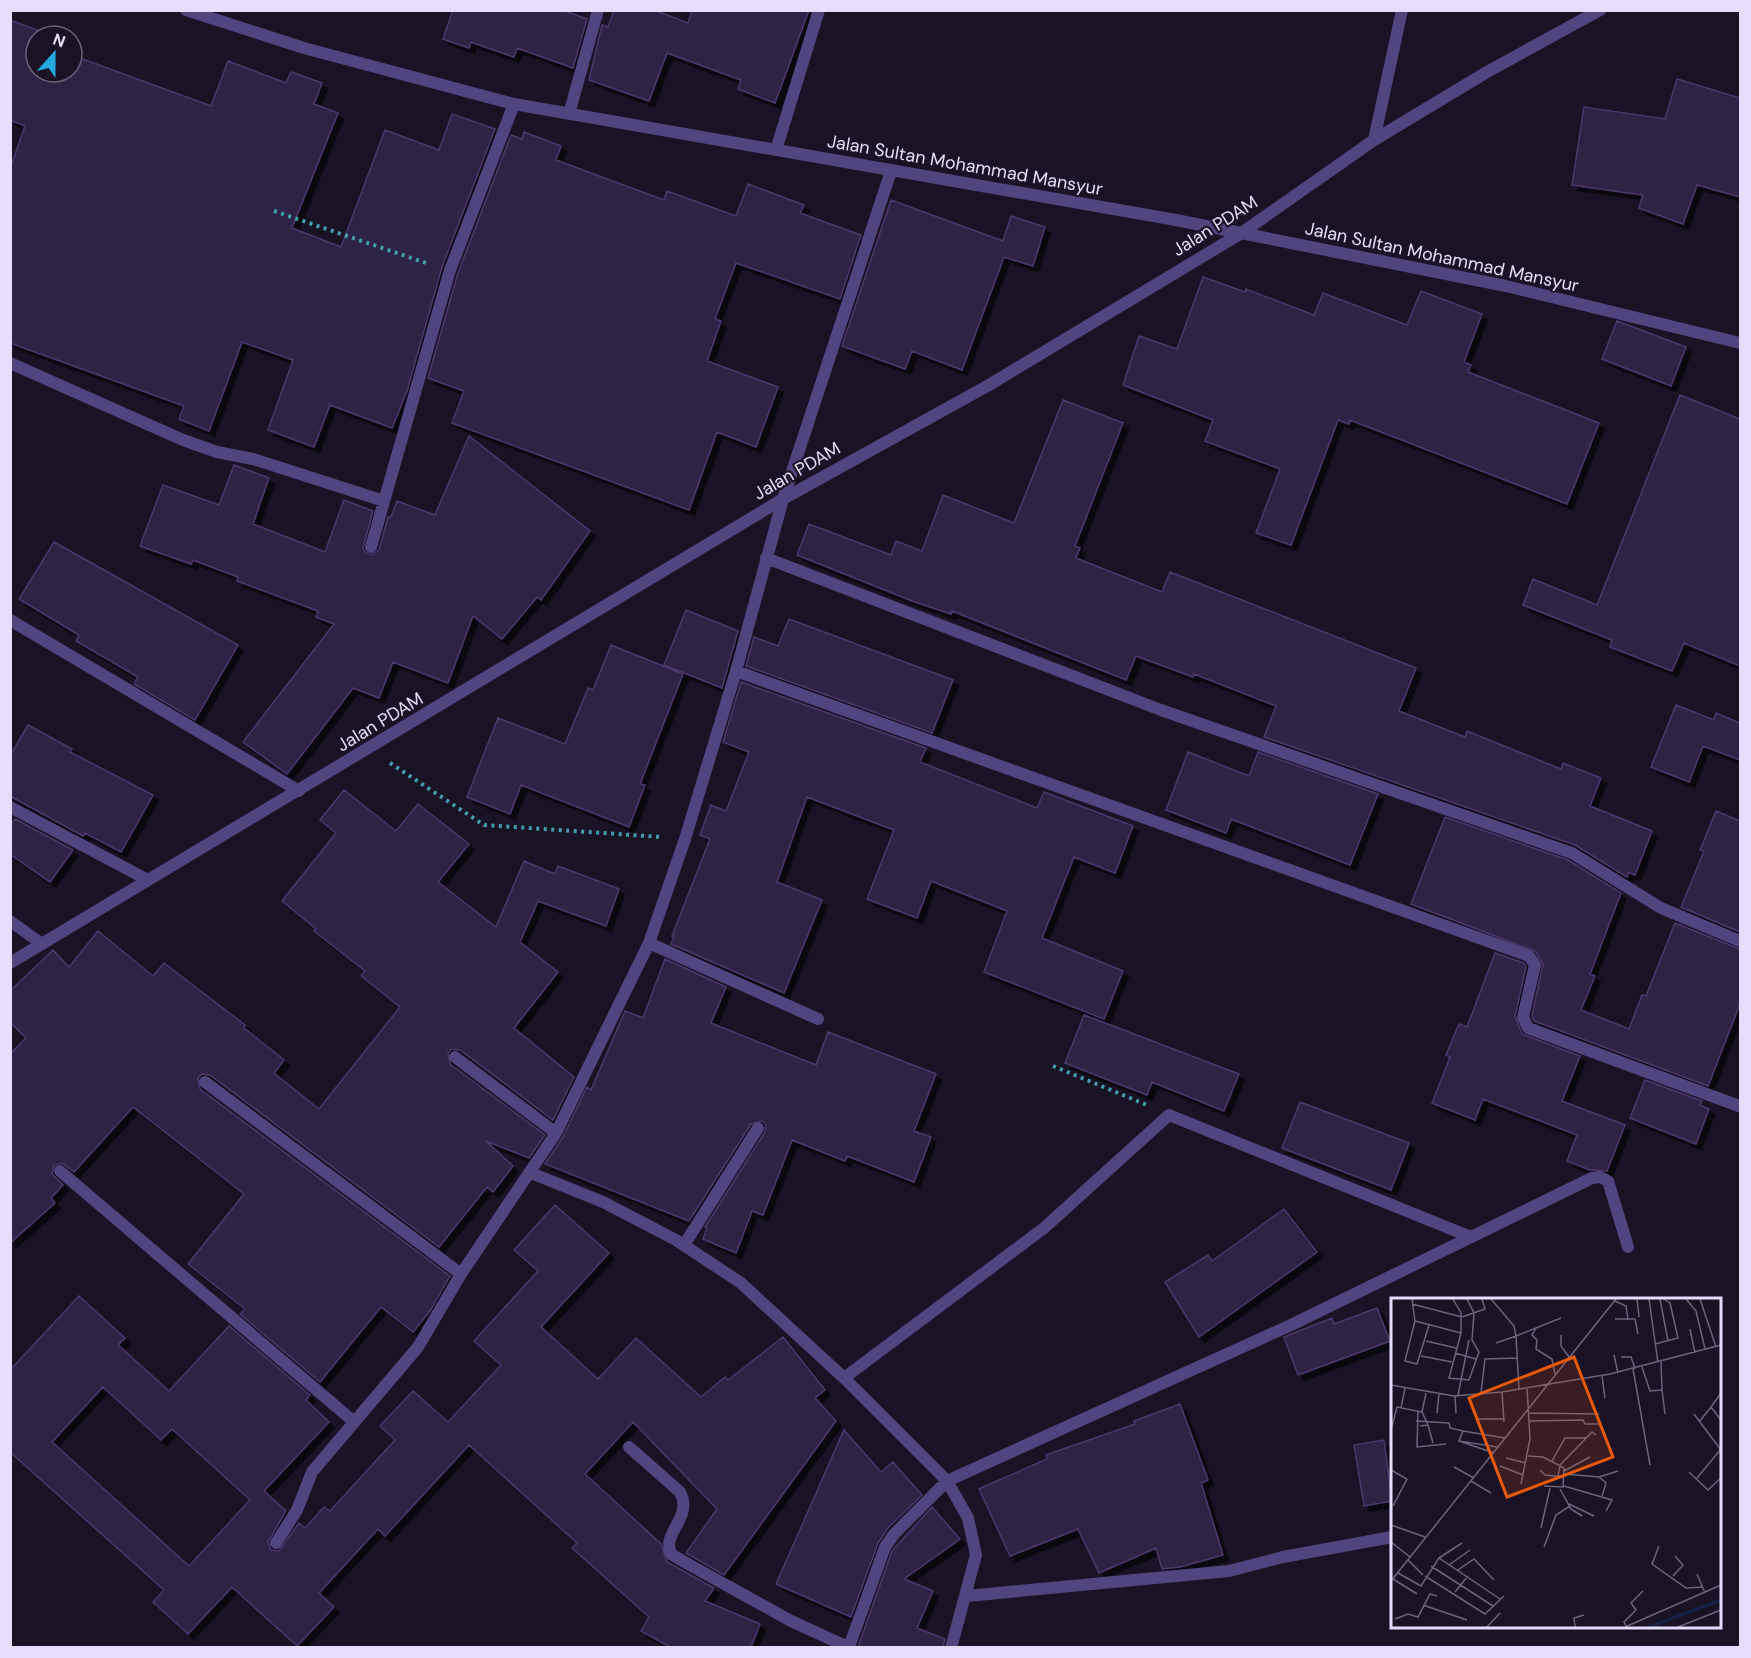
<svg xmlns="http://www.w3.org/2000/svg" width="1751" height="1658" viewBox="0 0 1751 1658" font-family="'DM Sans',sans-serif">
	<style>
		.building { fill: #2f2244; stroke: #4b376d; stroke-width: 1.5; fill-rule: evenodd; filter: url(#shadow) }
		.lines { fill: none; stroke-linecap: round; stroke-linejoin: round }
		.path { stroke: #419eaa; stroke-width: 4; stroke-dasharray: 3 4.5; stroke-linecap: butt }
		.minor { stroke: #51457f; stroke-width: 12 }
		.tertiary { stroke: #51457f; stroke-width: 12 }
		.labels { text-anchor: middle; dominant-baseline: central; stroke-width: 4.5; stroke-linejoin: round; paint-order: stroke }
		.street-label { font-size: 18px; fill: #e6ddfa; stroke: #1a1326 }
		.inset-river { fill: none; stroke: #162047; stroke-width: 3 }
		.inset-road { fill: none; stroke: #6c647b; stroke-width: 1.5 }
		.view { fill: #e8590c; fill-opacity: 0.15; stroke: #e8590c; stroke-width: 3 }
		.inset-edge { fill: none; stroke: #e6ddfa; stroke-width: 3 }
	</style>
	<defs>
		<filter id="shadow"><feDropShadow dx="5.5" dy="5.5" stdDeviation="0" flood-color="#0009"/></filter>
	</defs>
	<rect width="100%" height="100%" fill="#1a1326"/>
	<path class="building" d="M453,10H562L587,19L573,68L517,48L514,57L471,42L469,48L443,39Z
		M614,10H654L688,23L692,10H809L775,103L738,89L741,80L667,53L649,101L589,80L602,25L608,27Z
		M10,20L48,34L36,36V72H72V55L211,106L228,61L286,83L291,72L322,83L314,104L338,113L292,228L341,247L385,130L439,150L452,114L495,129L442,267L407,391L392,428L330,405L314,447L268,430L293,360L242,342L209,431L179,419L184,406L10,343V169L25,126L10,120Z
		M1677,79L1740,98V197L1697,185L1683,224L1639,208L1643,195L1572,185L1584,107L1665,119Z
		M524,132L561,146L556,160L664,200L667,191L736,216L748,184L804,205L800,213L861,235L840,299L736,263L715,319L721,321L707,361L778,387L756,447L717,432L689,510L452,423L464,391L428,378L458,273L511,135L522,139Z
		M891,200L1003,241L1011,216L1045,227L1033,266L1004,257L962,370L912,351L905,369L842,346Z
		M1203,277L1245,292L1246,289L1314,315L1323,293L1407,325L1421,291L1482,314L1464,362L1471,365L1468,372L1599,423L1567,504L1350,420L1349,424L1338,420L1291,545L1256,533L1280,469L1205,441L1213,420L1123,385L1139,336L1177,349Z
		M1617,321L1686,347L1671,386L1602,359Z
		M1680,395L1740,419V666L1684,643L1672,671L1610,647L1612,640L1523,605L1533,579L1597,605Z
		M1063,400L1123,423L1075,546L1080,548L1076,558L1162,592L1170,572L1416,668L1399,711L1465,737L1467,731L1561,769L1563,763L1601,778L1590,806L1652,831L1635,875L1628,872L1627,877L1575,845L1264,737L1276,706L1194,674L1193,677L1136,656L1126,680L952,611L951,614L912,601L797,555L809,524L891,555L896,541L922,551L943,495L1014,523Z
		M469,436L590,531L541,600L537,597L502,639L473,616L448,683L393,662L379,698L353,688L287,774L243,742L334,624L316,617L318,611L237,581L238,577L193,560L191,564L140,546L163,485L219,505L234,465L269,478L253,524L325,552L344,500L373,511L363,548L366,553L372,555L379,550L388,517H391L397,501L435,515Z
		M54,542L238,645L195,720L134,684L138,677L76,641L79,635L19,599Z
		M686,610L738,631L722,688L664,665Z
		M789,619L953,680L932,733L746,666L754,637L778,646Z
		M611,645L683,674L640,784L645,785L629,827L521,785L510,814L467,797L498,718L565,744L588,688L593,690Z
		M741,682L926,748L920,762L1037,808L1044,792L1133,826L1115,873L1074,857L1042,938L1123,971L1104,1019L984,972L1007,911L931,881L917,918L867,899L894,830L807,797L777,882L822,900L784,993L671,944L674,936H672L710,839L700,835L711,805L726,811L749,752L723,742Z
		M1676,705L1714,720L1716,713L1740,723V760L1703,746L1689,782L1651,767Z
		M28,725L72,749L70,752L153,795L121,852L85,833L83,836L10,796V756Z
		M1188,752L1249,776L1258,752L1378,794L1350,865L1231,819L1226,833L1166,810Z
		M344,790L396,831L418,804L469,844L438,882L496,927L524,861L555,874L558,866L619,889L606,926L538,901L520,942L558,972L514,1028L574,1077L553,1120L460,1050L452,1049L448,1053L450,1064L545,1135L529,1158L486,1141L513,1166L493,1192L487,1187L439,1247L210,1075L202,1074L198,1078L200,1089L450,1276L430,1311L413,1332L381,1307L320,1382L240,1314L245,1309L188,1264L244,1194L133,1107L74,1172L62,1163L54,1165L52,1174L63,1185L51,1198L55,1203L10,1243V1054L26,1038L10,1022V991L53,950L69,967L98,931L153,976L164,963L245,1025L244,1028L284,1060L274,1073L319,1109L400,1007L361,976L365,971L314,931L316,929L282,901L336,833L320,820Z
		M1716,811L1740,821V932L1681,907L1704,851L1700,850Z
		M1445,817L1568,860L1621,893L1590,974L1595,976L1581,1010L1629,1029L1642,995L1646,996L1675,923L1740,949V1004L1708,1086L1534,1021L1532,1016L1543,964L1535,951L1411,904Z
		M15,819L73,850L50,882L10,854V826Z
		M1495,953L1524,963L1526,967L1515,1016L1522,1034L1580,1056L1562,1101L1625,1125L1607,1171L1590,1170L1567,1161L1577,1135L1483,1099L1475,1120L1432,1103L1450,1057L1446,1055L1459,1024L1467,1027Z
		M665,959L726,987L711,1023L816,1065L828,1032L936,1074L914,1131L931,1137L914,1182L847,1156L845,1161L792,1140L763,1215L752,1211L736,1253L703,1239L707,1228L705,1227L765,1132L766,1125L762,1121L751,1124L689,1221L545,1164L563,1137L587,1087L591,1090L625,1011L643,1018Z
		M1084,1015L1239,1074L1224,1111L1152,1082L1147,1095L1065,1063Z
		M1645,1080L1702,1101L1700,1105L1709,1109L1696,1144L1630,1118Z
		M1300,1102L1409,1143L1391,1190L1282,1148Z
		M555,1205L609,1253L541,1327L598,1379L636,1338L701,1397L725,1377L728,1380L783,1337L825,1390L815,1398L836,1421L724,1575L686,1553L717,1509L633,1422L585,1474L661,1544L667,1562L714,1588L705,1601L760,1624L751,1647H670L641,1631L649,1617L572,1548L577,1543L469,1445L385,1536L378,1529L319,1593L334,1607L297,1646L232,1587L188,1634L153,1602L164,1590L10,1452V1370L79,1296L125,1338L118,1345L169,1391L229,1326L310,1395L306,1400L329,1422L264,1491L286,1511L268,1542L271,1550L279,1551L299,1523L305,1528L324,1507L330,1511L395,1440L380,1426L413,1391L448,1422L501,1365L474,1341L538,1271L514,1250ZM103,1387L161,1440L172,1429L250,1500L189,1566L52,1442Z
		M1284,1209L1317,1252L1199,1337L1165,1282L1208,1255L1212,1261Z
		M1377,1308L1390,1341L1298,1375L1284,1337L1332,1318L1334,1324Z
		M1180,1404L1208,1480L1201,1483L1223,1555L1180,1567L1162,1569L1156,1548L1099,1573L1078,1529L1010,1556L979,1489L1047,1459L1046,1455L1135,1424L1134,1421Z
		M844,1430L881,1472L893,1462L922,1495L888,1528L878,1543L851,1617L776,1584Z
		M1384,1440L1392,1501L1364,1506L1354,1445Z
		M932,1507L960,1539L904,1579L933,1591L917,1628L945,1639L943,1647H858L892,1551Z"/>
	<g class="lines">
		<path class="path" d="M274,211L429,264
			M390,763L484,825L661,837
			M1053,1066L1147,1105"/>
		<path class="minor" d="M569,114L598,10
			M1374,140L1402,10
			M776,150L819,10
			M1240,234L1374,140L1487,72L1600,10
			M10,363L183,440L217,452L253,459L384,501
			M371,547L450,270L514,104
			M766,558L1161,710L1572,853L1661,908L1740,941
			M10,620L299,791
			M736,671L1529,956L1535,965L1523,1017L1528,1028L1739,1106
			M10,807L148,880
			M10,921L42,944
			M649,943L818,1019
			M455,1057L556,1133
			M205,1082L461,1274
			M60,1171L353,1421
			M531,1173L603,1202L676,1240L741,1283L844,1378L947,1481L968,1518L976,1555L951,1648
			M684,1245L758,1128
			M844,1378L1044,1228L1169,1115L1471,1237
			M629,1447L680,1492C694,1519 659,1534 672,1555L791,1621L850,1648
			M276,1543L297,1510L312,1472L418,1347L461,1274L556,1133L649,943L685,839L736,671L783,499L891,171
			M967,1596L1229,1571L1283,1557L1392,1537
			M849,1647L885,1547L894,1534L947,1481L1291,1325L1592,1178L1600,1177L1608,1181L1628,1247"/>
		<path class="tertiary" d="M186,10L304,48L514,104L1176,220L1506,286L1740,343
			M10,963L783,499L989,385L1240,234"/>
	</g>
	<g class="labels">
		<g class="street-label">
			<text transform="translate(965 165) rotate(10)">Jalan Sultan Mohammad Mansyur</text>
			<text transform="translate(1215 226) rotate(-32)">Jalan PDAM</text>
			<text transform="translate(1442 257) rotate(12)">Jalan Sultan Mohammad Mansyur</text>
			<text transform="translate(797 471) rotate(-30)">Jalan PDAM</text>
			<text transform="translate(380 722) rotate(-31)">Jalan PDAM</text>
		</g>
	</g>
	<g transform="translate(1391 1298)">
		<rect width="330" height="330" fill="#1a1326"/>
		<path class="inset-river" d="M258,329L330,302"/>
		<path class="inset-road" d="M21,1L24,23L14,63L26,66L38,27M62,1L70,15V35L58,80L78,82L88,54L81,42L83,15L76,1M100,1L123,28L125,38L170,20M246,1L248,19M258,1L267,65M269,1L277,43M295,1L305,13L314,51M309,1L325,49M224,3L235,8L237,22M21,6L71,19L94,11L91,1M224,21H244L247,36M24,23L70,35M145,30L141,37L146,42L145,51L161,61L164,76M299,31L304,55M170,37V48L178,59M35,43L65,50M105,45L125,38L128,91M264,46L287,40L279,5L273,1M64,55L85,61M223,57L227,75M30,58L61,64M230,59H240L244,71M270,64L271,92M251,69L259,93L271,92L274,116M242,71L259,167M211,78L214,100M0,87L63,98L111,94L219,76L330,47M111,94L113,124M90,95L94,61L126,60M330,95L320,109L330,122M64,97L65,115M67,97L78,42M10,110L14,90M27,113L26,149L55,146M46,115L48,96M137,115L208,116M303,116L330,152M86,121H113M25,123L58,125L59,130L72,133L68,143L106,149M138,123L192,122L194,126H208M308,124L320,109M37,127L42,145M29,128L37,127L31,114L35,95M0,132L6,109L31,114M72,133L114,140M68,143L103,155M137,158L152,159L173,170L172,189L153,188M115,160L135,165M161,163L174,140H195M109,168L132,177M63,169L83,180M0,172L16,181L2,208M149,172L154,177L173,179M173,173L199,159M298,174L317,192L330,180M174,176L208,179L227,173M167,179L169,167L201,134L205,137M208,179L215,185L211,198M306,180L330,151M80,183L100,195M130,186L139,141L136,89M173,188L221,202L215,213M169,191L180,211L191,218M178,206L203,218M0,227L34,239M150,230L159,190M0,244L19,259M268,248L261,266L295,290L312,289M153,249L165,217L179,208M48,260L71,245M17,262L32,277M58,267L79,252M40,268L102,308M67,272L83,261L103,282M7,275L30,288L48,260L109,301M306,276L314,295M34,278L94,316L113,298M282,278L292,267L284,258M2,281L26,296M0,283L225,1M64,294L77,278M32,307L76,322M4,321L17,316L27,319L39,296L46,298M235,328L233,324L245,312L240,305L252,293M96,329L109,315M184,329L183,320L193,317M234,329L330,287M287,329L330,312"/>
		<path class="view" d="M183,59L222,159L116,199L78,100Z"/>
		<rect width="330" height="330" class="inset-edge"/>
	</g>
	<rect width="1751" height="1658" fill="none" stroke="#e6ddfa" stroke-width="24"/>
	<g transform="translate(54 54) rotate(21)"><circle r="28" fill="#1a1326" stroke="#6c647b" stroke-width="1.5"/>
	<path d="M0-4.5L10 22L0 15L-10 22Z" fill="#23abe0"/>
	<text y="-9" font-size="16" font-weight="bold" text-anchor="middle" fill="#e6ddfa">N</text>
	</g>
</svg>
